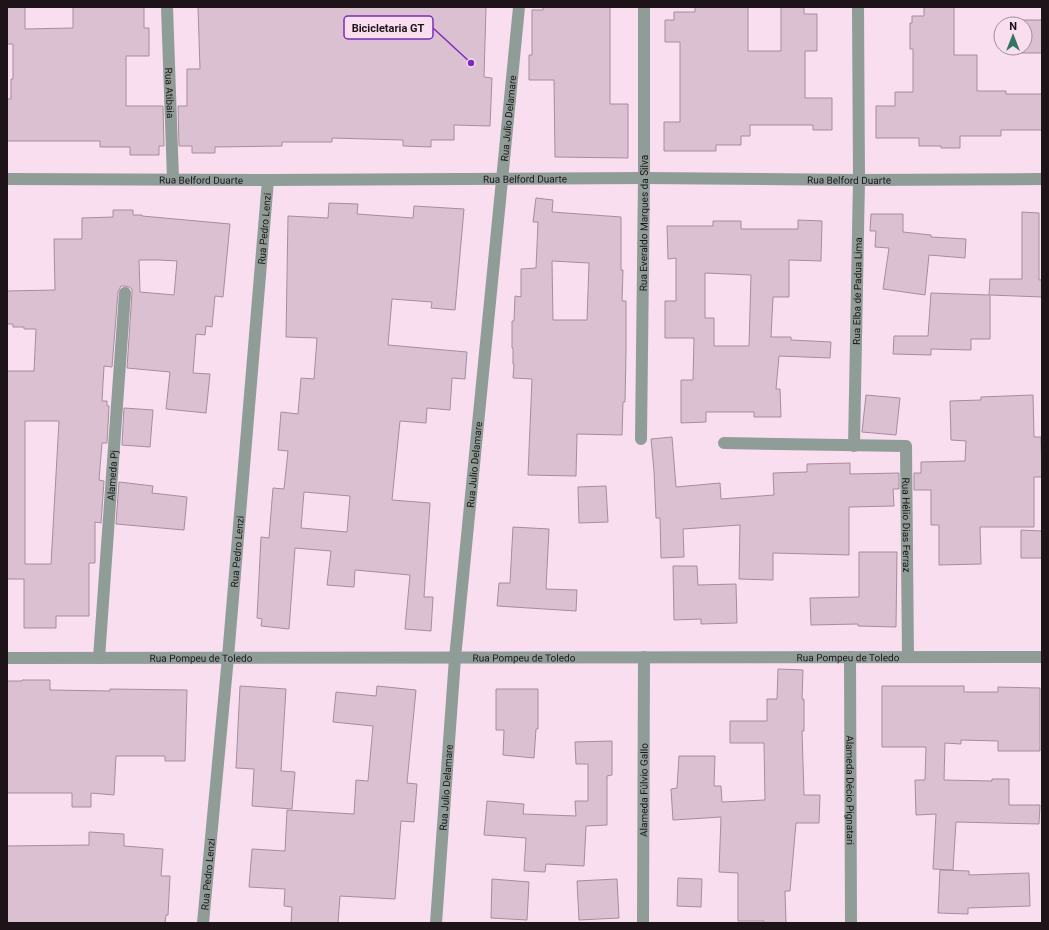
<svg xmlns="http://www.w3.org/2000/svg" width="1049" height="930" viewBox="0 0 1049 930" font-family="Roboto,sans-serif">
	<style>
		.building { fill: #dbc0d1; stroke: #a68d9d; fill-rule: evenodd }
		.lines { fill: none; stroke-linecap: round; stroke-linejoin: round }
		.minor { stroke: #8f9c98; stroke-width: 12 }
		.labels { text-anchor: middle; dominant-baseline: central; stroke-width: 3; stroke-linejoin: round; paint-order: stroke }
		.street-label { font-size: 10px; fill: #1d1319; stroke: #f9deef }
		.leader { fill: none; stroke: #7b2cbf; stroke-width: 1.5 }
		.callout-dot { fill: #7b2cbf; stroke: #f9deef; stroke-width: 1.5 }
		.callout { fill: #f9deef; stroke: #7b2cbf; stroke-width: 1.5 }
		.callout-label { font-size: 11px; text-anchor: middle; font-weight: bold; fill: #1d1319 }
	</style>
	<rect width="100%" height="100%" fill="#f9deef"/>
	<path class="building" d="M7,7H25V29L73,28V7H144V28H149V56H126V106H163L164,146H159V155H130V147H100V141H7V99H11V79H13V44H7Z
		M198,7H486L484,77L492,78L490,126L454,125V140H431V147L403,146V140L332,138V142H282V146L215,147V153H192V146H179L178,106H187V69H200Z
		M543,7H610V104H628V158L555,157L554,80H529V55H532V10H543Z
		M695,7H748V51H781V7H804V14H817V51H805V98H832V130H813V125H750V136H741V145H716V151H664V122H680V42H665V20H674V12H695Z
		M924,7H954V55H977V91H1006V94H1042V130H1001V136H960V148H941V146H919V138H876V106H895V92H913V49H910V23H912V16H924Z
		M1006,20H1042V53H1006V48H1025V24H1006Z
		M536,198L553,200L552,212L621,217V270H623L622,301H626V352L625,402H623L622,435L577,434L576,476L528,475L532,379L513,378L514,364H513V348H512V321H514L515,296L521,297V269L536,268L538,222H533ZM552,261L589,263L587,320H553Z
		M329,203L358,204L357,214L413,218L414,206L464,209L455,310L431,308L432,302L392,299L388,345L467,352L465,379L452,378L450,410L427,408L426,423L400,421L392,500L430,503L424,597H433L431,631L405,629L410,575L355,570L354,587L327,585L331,551L295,548L289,629L261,626L262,619L257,618L261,537L269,538L273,488L284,489L288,451L278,450L281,412L298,414L301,378L314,379L317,338L286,337L288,216L328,218ZM304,492L350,496L347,532L301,528Z
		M113,210H133V215H142V216L230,224L223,297L215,296L212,327L206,326L205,335L196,334L193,373L210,374L206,413L166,409L170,372L127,368L132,293V289L129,287L125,286H121L118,292L112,367L104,366L102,401H107V406H109L107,443H102L99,480L104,481L101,523L95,522V563H89V616H56V628H24V579H7V371H34L36,329H24V327H13V324H7V291L55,290L54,239H82V218L113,217ZM139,260H159L177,261L174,295L140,292ZM25,421H59L51,564H25Z
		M1022,212L1039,213V280H1042V297L990,295V339H971V350L931,349V355L893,354L894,336H928L931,293L989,295L990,279H1022Z
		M871,214H903V232L931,235V237L966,239L965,258L929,255L925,295L883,289L889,248L875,247L876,231H870Z
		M798,220L822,221L821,261L789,260V297H773L771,337H791V340L831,342L830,358L779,356L776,389H780L781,417H754V412H706V422L681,423V380H693L694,338H665V301H676V258L668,259L667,226H713V221H741V229H798ZM705,273L751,275L749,346H714V318H705Z
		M866,395L900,398L896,435L862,432Z
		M1033,395L1034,437H1041L1042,477H1034V527H980L981,564L939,565V525H931V490H914V473H921V462L965,461L966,441L951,440L950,401L981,400V397Z
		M124,408L153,410L150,447L122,445Z
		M672,437L676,487L720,483L721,499L774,495L773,473L807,472V464L850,463V474L899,473V489H893L894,506L849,507V555L773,553V580L739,579L740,525L683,529L684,557L661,558L660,518H656L654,471L651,439Z
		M119,482L153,486L152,493L187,497L184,530L116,524Z
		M606,486L608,522L579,523L578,487Z
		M513,527L549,529L546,589L577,590L576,611L497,606L499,583H510Z
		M1021,530L1042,531V558H1021Z
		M859,552H897L896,627L858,626V624L811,625L810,598L859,597Z
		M673,566H697L698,585L736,584L737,623L701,624V619L674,620Z
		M778,669L803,670L802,699H804V731H802L804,795H820L819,823H796L790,891H785L786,923H764V921H738V873L719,872L721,817L673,820L671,789L677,788L679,756H715L714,786H721L722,802L765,800L764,743H730V721H767V699H777Z
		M22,680H50V690L110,691V689L187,690L185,761H165V756H116L114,795L91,793V807H72V793H7V681H22Z
		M240,686L286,689L281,771L295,772L292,809L252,806L254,769L236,768Z
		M377,686L416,690L407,783L417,784L414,822L401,821L395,899L340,896L338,923H291L292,907L284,906L285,889L249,887L252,849L285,851L287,810L354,814L356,780L368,781L373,726L333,722L336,692L376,696Z
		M882,686H964V692H998V687L1040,688V751H998V741L961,740V744L945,743L944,780L992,781V779H1009V805H1040L1039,824L956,822L953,870L933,869L936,814L916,815L915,780H925L926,747H882Z
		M496,689H538V729H536L534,758L503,755L504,730H496Z
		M612,741V775L607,776V825L586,826L584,866L546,864L545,872L524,871L526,838L484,835L487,801L524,804L523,814L576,816L575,801H588V764H576L575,742Z
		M89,832L124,834V846L163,849L161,876H170L168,915H166L165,923H7V846L89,845Z
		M940,870L969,871V875L1029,873L1030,906L968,908V914L938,913Z
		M678,878L702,879L701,907L677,906Z
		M492,879L529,882L527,920L491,918Z
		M617,879L619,918L579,920L577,881Z"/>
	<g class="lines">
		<g class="minor">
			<path id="s1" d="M167,7L173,179"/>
			<path id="s2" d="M7,179L268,180L644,178L859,180L1042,179"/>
			<path id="s3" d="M641,439L644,178V7"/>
			<path id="s4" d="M724,443L906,446L908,657"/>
			<path id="s5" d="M854,446L859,180L858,7"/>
			<path id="s6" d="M850,657L851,923"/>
			<path id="s7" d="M7,658L1042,657"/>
			<path id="s8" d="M99,658L125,293"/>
			<path id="s9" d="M203,923L228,657L268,180"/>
			<path id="s10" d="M436,923L455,658L519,7"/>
			<path id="s11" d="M643,923L644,657"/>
		</g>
	</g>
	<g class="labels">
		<g class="street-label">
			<text stroke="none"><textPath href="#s1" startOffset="86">Rua Atibaia</textPath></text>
			<text stroke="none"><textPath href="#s10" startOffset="808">Rua Julio Delamare</textPath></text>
			<text stroke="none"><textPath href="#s2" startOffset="518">Rua Belford Duarte</textPath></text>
			<text stroke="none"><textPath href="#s2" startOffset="194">Rua Belford Duarte</textPath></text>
			<text stroke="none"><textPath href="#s2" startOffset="842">Rua Belford Duarte</textPath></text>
			<text stroke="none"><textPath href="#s3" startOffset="216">Rua Everaldo Marques da Silva</textPath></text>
			<text stroke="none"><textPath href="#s9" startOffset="697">Rua Pedro Lenzi</textPath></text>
			<text stroke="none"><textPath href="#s5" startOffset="155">Rua Elba de Padua Lima</textPath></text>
			<text stroke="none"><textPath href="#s10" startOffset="460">Rua Julio Delamare</textPath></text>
			<text stroke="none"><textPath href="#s8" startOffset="183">Alameda Pj</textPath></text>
			<text stroke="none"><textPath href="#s4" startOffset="261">Rua Hélio Dias Ferraz</textPath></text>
			<text stroke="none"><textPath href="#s9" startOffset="373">Rua Pedro Lenzi</textPath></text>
			<text stroke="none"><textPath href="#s7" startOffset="841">Rua Pompeu de Toledo</textPath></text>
			<text stroke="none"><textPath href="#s7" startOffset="194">Rua Pompeu de Toledo</textPath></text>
			<text stroke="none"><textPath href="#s7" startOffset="517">Rua Pompeu de Toledo</textPath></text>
			<text stroke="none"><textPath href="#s10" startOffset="136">Rua Julio Delamare</textPath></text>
			<text stroke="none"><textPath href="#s11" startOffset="133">Alameda Fúlvio Gallo</textPath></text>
			<text stroke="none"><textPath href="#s6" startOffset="133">Alameda Décio Pignatari</textPath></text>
			<text stroke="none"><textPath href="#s9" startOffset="49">Rua Pedro Lenzi</textPath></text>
		</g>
	</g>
	<path class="leader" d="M471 63L433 28"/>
	<circle class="callout-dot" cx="471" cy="63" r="4"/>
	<rect class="callout" x="344" y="16" width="89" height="23" rx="4"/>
	<g class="callout-label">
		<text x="388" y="32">Bicicletaria GT</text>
	</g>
	<rect width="1049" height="930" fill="none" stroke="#1d1319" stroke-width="16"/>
	<g transform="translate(1013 36)"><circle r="19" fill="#f9deef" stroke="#a18d99"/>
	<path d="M0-3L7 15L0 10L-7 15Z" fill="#367563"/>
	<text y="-6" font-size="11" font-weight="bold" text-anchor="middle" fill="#1d1319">N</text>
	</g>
</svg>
